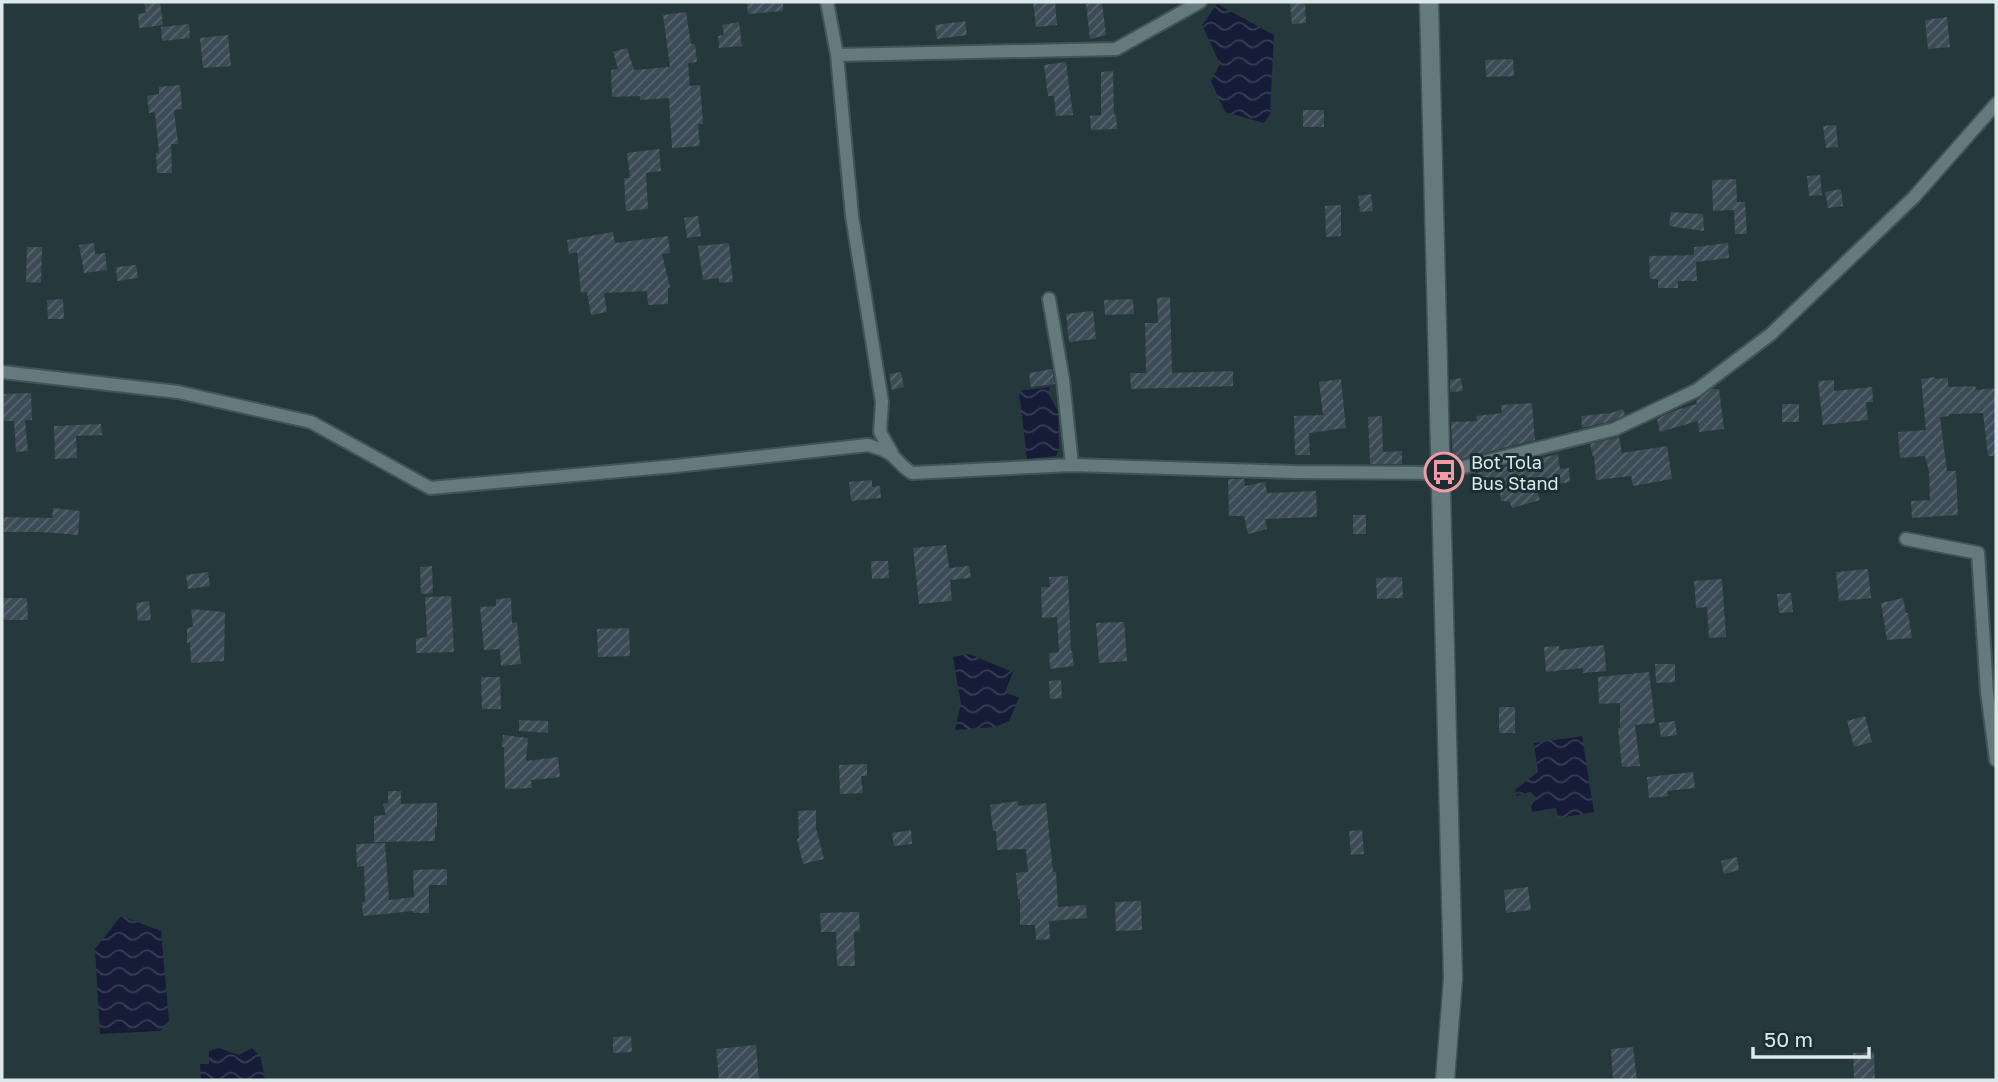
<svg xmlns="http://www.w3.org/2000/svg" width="1998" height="1082" viewBox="0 0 1998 1082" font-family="'Golos Text',sans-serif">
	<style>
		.water { fill: url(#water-waves) }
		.building { fill: url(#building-hatch) }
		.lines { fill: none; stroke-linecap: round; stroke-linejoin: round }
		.minor-casing { stroke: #435457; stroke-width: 16 }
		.secondary-casing { stroke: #435457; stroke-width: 21 }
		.minor { stroke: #647a7d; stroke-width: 12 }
		.secondary { stroke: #647a7d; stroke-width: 18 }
		.labels { text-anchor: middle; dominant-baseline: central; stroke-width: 6; stroke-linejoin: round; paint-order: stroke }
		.poi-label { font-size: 18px; fill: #dce8ea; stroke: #1b2f32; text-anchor: start }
	</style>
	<defs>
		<pattern id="water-waves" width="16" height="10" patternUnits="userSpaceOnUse" patternTransform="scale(1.75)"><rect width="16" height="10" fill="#161c37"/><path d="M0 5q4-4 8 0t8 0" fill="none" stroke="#373d54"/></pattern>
		<pattern id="building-hatch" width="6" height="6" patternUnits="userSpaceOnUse" patternTransform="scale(1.75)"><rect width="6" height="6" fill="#3c4b55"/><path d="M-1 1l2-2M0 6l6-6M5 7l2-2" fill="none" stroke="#58656e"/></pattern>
	</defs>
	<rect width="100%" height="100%" fill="#25393c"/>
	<path class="water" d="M1217,4L1274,35L1270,114L1264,123L1225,112L1211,81L1220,64L1202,25Z
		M1050,387L1048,393L1058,411L1059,448L1056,456L1027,459L1019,391Z
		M969,654L1013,672L1005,692L1019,698L1009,721L995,727L955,730L961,704L953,657Z
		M1582,736L1594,812L1558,818L1556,808L1532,812L1531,806L1537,798L1530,792L1516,796L1515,790L1538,772L1534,743Z
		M121,916L161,931L169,1021L160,1031L100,1034L95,949Z
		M219,1048L239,1055L252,1048L261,1058L265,1080H201L200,1064H209V1051Z"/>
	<path class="building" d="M144,2H160L163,25L139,28L138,14L146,13Z
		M747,2H783V11L748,14Z
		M1033,2H1055L1057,25L1036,27Z
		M1102,2L1106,35L1090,39L1086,4Z
		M1290,2H1305L1306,23L1292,24Z
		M686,12L691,44H695L697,62L688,63L690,86L700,85L703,124H698L700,146L672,148L669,98L640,100V96L612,97L611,70L618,69L613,52L627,48L634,70L670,67L663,15Z
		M1947,17L1950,47L1928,49L1925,20Z
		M965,21L967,35L937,39L935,25Z
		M739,22L742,46L719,48L718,36L724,35L722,25Z
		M189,24L190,38L162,41L161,27Z
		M228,35L231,66L203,68L200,38Z
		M1513,59L1514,76L1486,77L1485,60Z
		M1066,62L1073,115L1056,116L1054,96H1048L1044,65Z
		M1113,71L1114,115L1116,114L1117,129L1091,130L1090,116L1101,115V72Z
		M180,85L182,109L174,110L178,144H171L172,173H157L156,153H159L155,112L149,113L147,96L159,94V87Z
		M1303,110H1324V127H1303Z
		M1836,125L1838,147L1826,148L1823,126Z
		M659,149L661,171L646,173L648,209L626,211L624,178H630L627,153Z
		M1820,175L1822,195L1809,196L1807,176Z
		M1736,179L1737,202H1745L1747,234H1735L1734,210L1713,211L1712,180Z
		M1841,189L1843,206L1828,208L1825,192Z
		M1371,194L1373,211L1360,212L1358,196Z
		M1341,205V236L1326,237L1325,206Z
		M1671,212L1703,214L1704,231L1669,226Z
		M698,216L701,236L687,238L684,218Z
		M613,232L615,243L668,236L670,253L662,254L670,287L668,288V304L648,305L647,291L604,293L607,312L591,315L587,292L581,293L577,252L569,254L567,240Z
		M94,243L95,254L105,253L107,270L84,273L79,245Z
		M729,243L733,282L719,283V278L703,280L698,246Z
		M1728,243L1729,258L1696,262L1697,281H1678V288H1658V279H1650L1649,256L1694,255V247Z
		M27,247H42L41,283L26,282Z
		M136,265L138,278L117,281L116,267Z
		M1170,297L1172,373L1233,371V386L1131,389L1130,373H1146L1145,323H1158L1157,298Z
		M63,299L64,319H48L47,300Z
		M1133,299L1134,314L1105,315L1104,300Z
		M1093,311L1096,339L1069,342L1066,314Z
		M1052,369L1055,384L1031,387L1029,373Z
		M901,372L904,387L892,390L889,374Z
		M1935,377V379L1948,378V387L1975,386L1976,390L1996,388V456H1988L1983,413L1949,414V416L1940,417L1947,471H1956L1958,515L1912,518L1911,501L1930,500L1929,472L1925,456L1900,458L1898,432L1926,430L1921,379Z
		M1461,378L1463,391L1450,392V380Z
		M1341,379L1346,428L1309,433L1310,455H1295L1294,416L1323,415L1319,382Z
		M1834,380V391L1872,387L1873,402H1866L1868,420L1823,425L1818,381Z
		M1712,389H1719L1724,429L1699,432L1698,421L1660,432L1657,419L1673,411L1697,404L1696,400Z
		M31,393L32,420H25L28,451L16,452L14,421H2V394Z
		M1532,403L1535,440L1453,461L1451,422L1477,421L1476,416L1502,413L1501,405Z
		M1782,404H1799V422H1782Z
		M1623,409L1625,415L1612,421L1582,428L1581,416L1611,413Z
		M1382,416L1383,452L1402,451V464H1370L1368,417Z
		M101,424L102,435L76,436L77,458L55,459L54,426Z
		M1619,437L1622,453L1667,446L1672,479L1633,486L1631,476L1596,480L1594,456L1593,457L1590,444Z
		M1558,454L1560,469L1569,468L1570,482L1536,487L1540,500L1512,508L1509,501H1501L1499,486L1475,489L1473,474Z
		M1228,479H1244L1245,486L1265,482L1267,493L1316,491L1317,517L1265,519L1267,529L1248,534L1244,516H1229Z
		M872,480V487L880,486L881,498L851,501L849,482Z
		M53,508L80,511L78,535L42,532H4V517L52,518Z
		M1353,515H1366V534H1353Z
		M946,545L949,568L969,566L971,578L950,580L952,601L919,604L913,548Z
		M871,561H888L889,578L872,579Z
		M432,566L433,593L421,594L420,567Z
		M1868,569L1871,598L1839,601L1836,572Z
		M208,572L210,586L188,589L186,575Z
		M1068,576L1071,651H1072L1074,666L1050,669L1049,653L1059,652L1057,617L1042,618L1041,587H1050L1049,577Z
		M1402,577L1403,598L1377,599L1376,578Z
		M1722,579L1726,637L1709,638L1707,607L1696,608L1694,581Z
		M1791,593L1793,612L1779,613L1777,594Z
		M451,596L454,652L416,653V639L427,637L425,597Z
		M2,598H27L28,620H2Z
		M511,598L512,623L517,622L521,664L501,666L500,649L484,650L480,607L496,606V599Z
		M1903,598L1906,613H1908L1912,638L1887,640L1881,603Z
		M149,601L151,620L138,621L136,603Z
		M191,609L225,612L224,661L191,663L190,642L187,643V628L193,627Z
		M1124,622L1127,661L1099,663L1096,623Z
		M629,628L630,656L598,657L597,629Z
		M1604,645L1606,671L1583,673V668L1546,672L1544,647L1559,646V650Z
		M1655,664H1675V682L1656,683Z
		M1649,672L1655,723L1635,725L1640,766L1622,767L1618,728H1620V703L1599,704L1598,677Z
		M481,677H500L501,709H482Z
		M1061,680L1062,698L1050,699L1049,681Z
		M1499,707H1515V733H1499Z
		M1865,716L1872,742L1854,747L1847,721Z
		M519,720L548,721V733L519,731Z
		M1675,721L1677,735L1661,737L1659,723Z
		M503,735L528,738L526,761L558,757L560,777L531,780L532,788L505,789L504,747H502Z
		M867,764V776H861L863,793L840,794L839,765Z
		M1693,772L1695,788L1667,791L1668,796L1649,798L1647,777Z
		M388,791H401V804L437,803V827H435V841L374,842V816L386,815L383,804L388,803Z
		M1018,801V806L1046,803L1053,872H1056L1058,907L1086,905L1087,918L1049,921L1050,939L1036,940L1035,925H1020V899H1018L1016,873L1028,872L1026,849L997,850L996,831H993L990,805Z
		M816,810V828L824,859L803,864L797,839L799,838L798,811Z
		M911,830L912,844L894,846L892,833Z
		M1362,830L1364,854L1351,855L1349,831Z
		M385,843L389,900L414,897L413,870L447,869V885H429V913H413V911L363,916L362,902H365L364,866L357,867L356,844Z
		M1737,857L1739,870L1724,874L1721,861Z
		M1528,887L1531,910L1506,913L1504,890Z
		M1141,901L1142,930L1116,931L1115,902Z
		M859,912L860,931L854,932L855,966H837L836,932H821L820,913Z
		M631,1036L632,1052L613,1053V1037Z
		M756,1045L759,1080H719L716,1049Z
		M1633,1047L1637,1080H1613L1611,1049Z
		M1874,1052L1875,1080H1854L1853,1053Z"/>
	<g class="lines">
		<defs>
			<path id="minor" d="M827,2L837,55L852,216L882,402L880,432L892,453
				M837,55L1116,49L1200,2
				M1049,299L1063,380L1072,465
				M2,372L178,392L311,422L430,488L676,466L868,445C878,448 887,450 895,458C901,464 904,468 912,473L1072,465L1295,472L1440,473L1615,429L1697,390L1771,334L1914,197L1996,104
				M1906,539L1978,553L1987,692L1996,760"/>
			<path id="secondary" d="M1429,2L1453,979L1445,1080"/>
		</defs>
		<use href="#minor" class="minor-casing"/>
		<use href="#secondary" class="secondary-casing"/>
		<use href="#minor" class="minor"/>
		<use href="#secondary" class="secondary"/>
	</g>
	<defs>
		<symbol id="bus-ring" viewBox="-11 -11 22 22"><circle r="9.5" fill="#1b2f32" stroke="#f39aa7" stroke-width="1.5"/><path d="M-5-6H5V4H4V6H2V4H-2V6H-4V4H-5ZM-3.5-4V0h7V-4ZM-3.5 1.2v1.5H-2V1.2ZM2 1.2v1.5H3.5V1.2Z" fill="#f39aa7"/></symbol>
	</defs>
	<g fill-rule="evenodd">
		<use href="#bus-ring" x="1422" y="450" width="44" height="44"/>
	</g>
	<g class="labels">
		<g class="poi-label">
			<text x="1471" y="462">Bot Tola<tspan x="1471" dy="21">Bus Stand</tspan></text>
		</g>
	</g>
	<rect width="1998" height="1082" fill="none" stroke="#dce8ea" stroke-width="7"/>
	<path d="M1753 1047v10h116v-10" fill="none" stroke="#dce8ea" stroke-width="3.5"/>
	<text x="1764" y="1047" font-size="21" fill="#dce8ea" stroke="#1b2f32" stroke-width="5" paint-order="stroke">50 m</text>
</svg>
